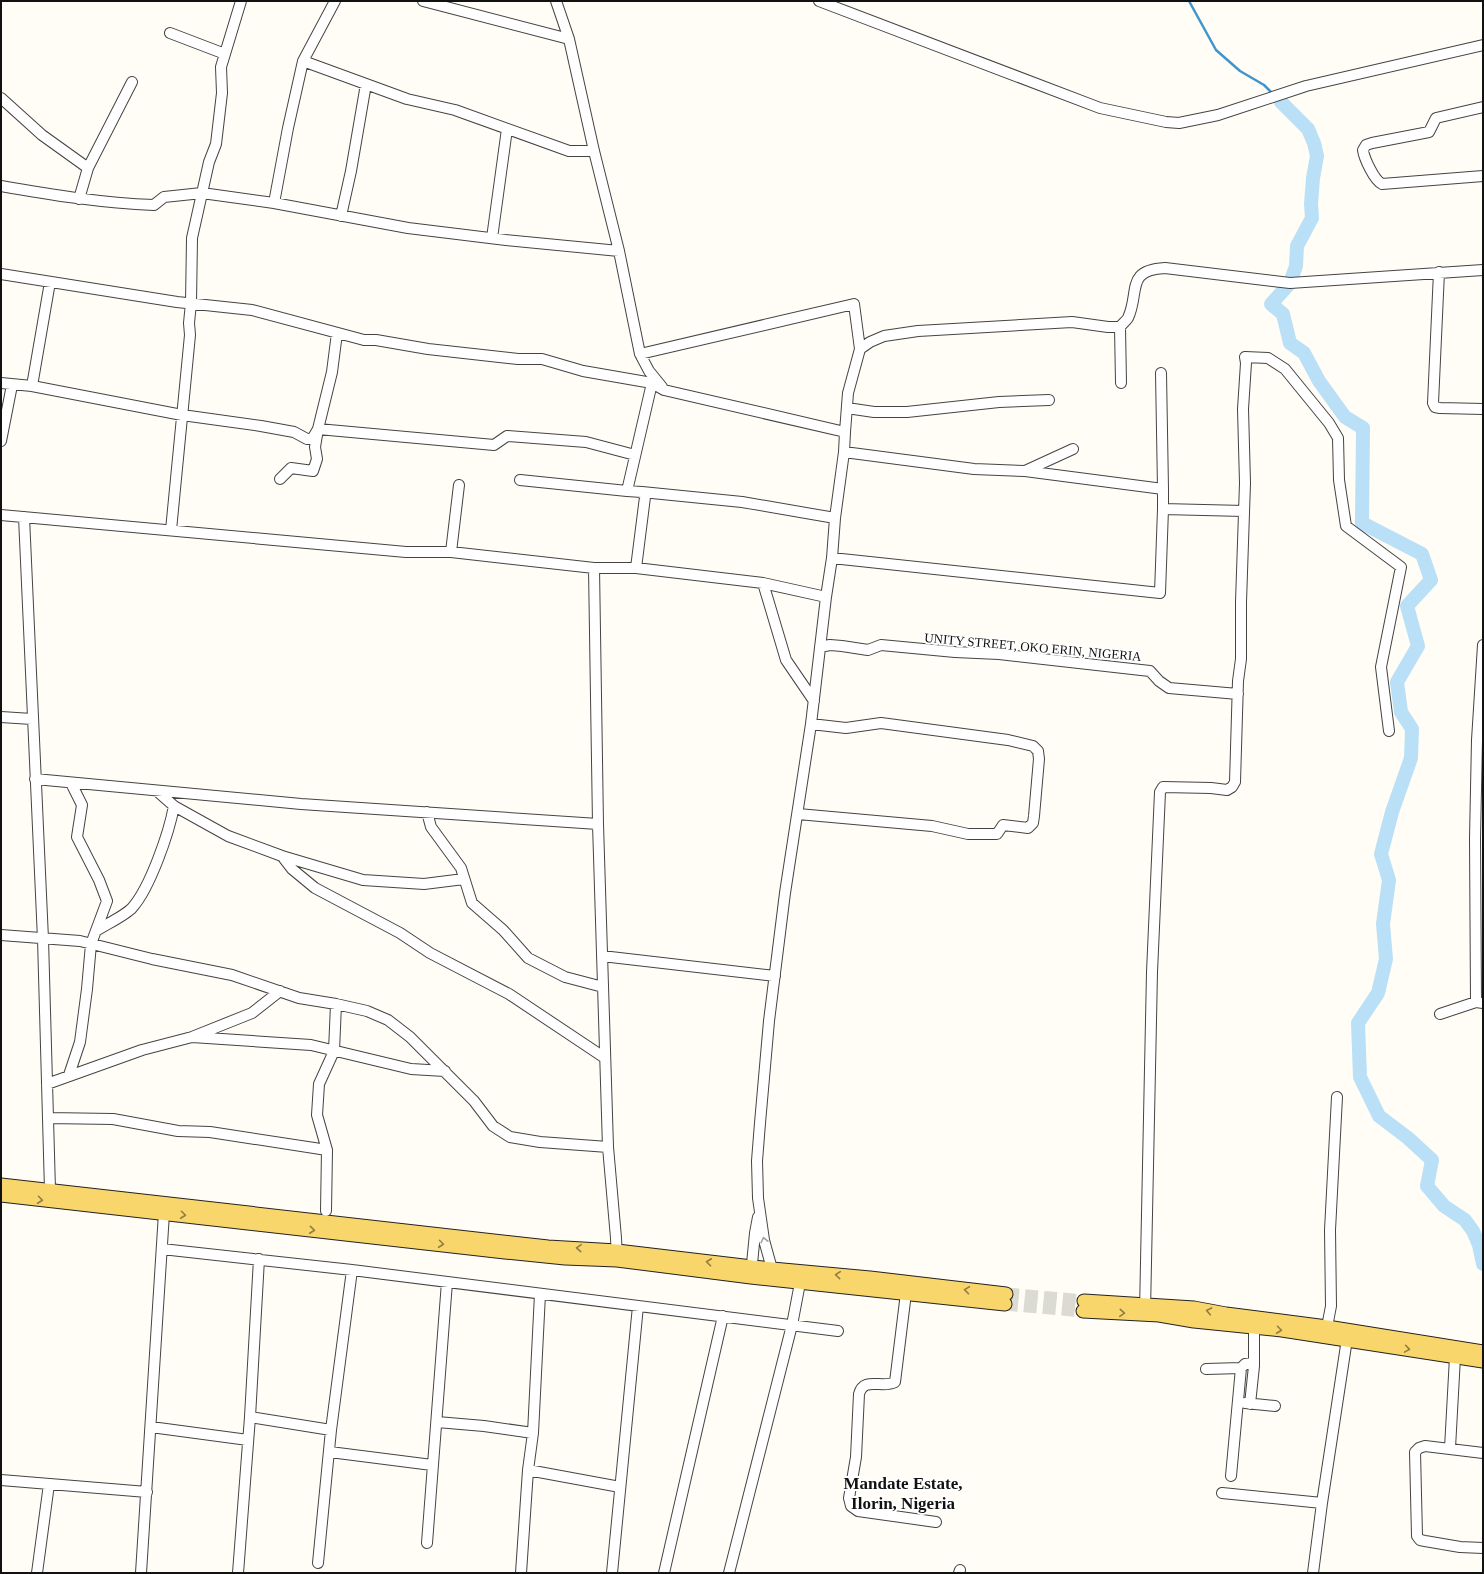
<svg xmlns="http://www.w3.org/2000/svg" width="1484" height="1574" viewBox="0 0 1484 1574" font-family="Georgia,serif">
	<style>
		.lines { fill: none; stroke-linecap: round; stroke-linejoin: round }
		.stream { stroke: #3f96cf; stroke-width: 2.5 }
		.river { stroke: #b9e0f7; stroke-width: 14 }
		.major-tunnel { stroke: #dbdad3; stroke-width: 13; stroke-dasharray: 13 6; stroke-linecap: butt }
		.minor-casing { stroke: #444; stroke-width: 12 }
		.major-casing { stroke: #222; stroke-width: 15 }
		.minor { stroke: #fff; stroke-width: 10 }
		.major { stroke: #f9d66b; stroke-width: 13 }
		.oneway { stroke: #917d42 }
		.oneway2 { stroke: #a0a0a0 }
		.labels { text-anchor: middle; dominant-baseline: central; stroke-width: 4; stroke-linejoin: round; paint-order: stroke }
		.street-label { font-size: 13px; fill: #111; stroke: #fff }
		.district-label { font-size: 17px; font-weight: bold; fill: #111; stroke: #fff }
	</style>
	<rect width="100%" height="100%" fill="#fffdf5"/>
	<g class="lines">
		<path class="stream" d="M1189,1L1216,50L1240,71L1264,85L1271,92"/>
		<path class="river" d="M1281,102L1308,129L1314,143L1317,156L1313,178L1311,204L1312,218L1297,246L1296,266L1290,283L1271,304L1283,314L1290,343L1304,353L1319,381L1345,417L1363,428L1362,523L1422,554L1431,580L1407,606L1418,646L1397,682L1401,712L1412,729L1411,758L1392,812L1381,854L1389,880L1383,924L1386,959L1378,993L1358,1023L1360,1077L1379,1116L1408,1138L1432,1160L1427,1186L1444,1206L1465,1220L1473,1231L1479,1245L1483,1264"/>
		<path class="major-tunnel" d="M1006,1294L1084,1301
			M1005,1304L1083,1311"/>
		<defs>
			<path id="minor" d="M423,1L569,39
				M556,1L569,39L594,151L619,251L640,354L649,371L662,387
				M819,1L1100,108L1166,122L1179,123L1218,115L1306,86L1483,45
				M170,33L225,54
				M303,61L407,99L455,110L569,151H594
				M1,98L42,135L88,168
				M1483,107L1436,118L1429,132L1372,143L1366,145L1363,150C1364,158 1374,180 1382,184L1483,176
				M1,186C52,195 102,203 154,205L164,197L202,193L274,203L408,228L506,240L619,251
				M79,199L88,168L132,82
				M274,203L288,128L303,61L335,1
				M341,216L351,171L366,84
				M492,238L507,129
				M1439,272L1433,403L1435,407L1440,408L1483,409
				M1,274L177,302L252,310L364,340H376L428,349L518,359H542L583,371L652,383L664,390L845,432L844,452L835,518L832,558L826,597L811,724L785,893L769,1021L760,1123L757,1161L758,1198L764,1240L772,1269
				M1120,327L1121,383
				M640,354L854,304L860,349
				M1161,373L1163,489
				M1,383L32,386L182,415L261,426L294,432L307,439H312L318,429L494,445L507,436L586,442L635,455
				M32,386L50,282
				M847,408L874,412H907L999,402L1049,400
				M845,432L848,393L860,349L870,342L884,336L918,331L1072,322L1108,327H1120C1122,324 1126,321 1128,318C1140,292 1125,270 1165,268L1290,283L1483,270
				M1,441L12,385
				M844,452L974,469L1025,471L1073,449
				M1025,471L1163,489V509L1244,511
				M280,479L291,468L313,471L317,459L315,447L318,429L332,372L337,333
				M520,480L627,491
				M642,492L742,502L835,518
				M1,515L406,552H451L594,568H636L763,583L826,597
				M24,517L43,939L50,1190
				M171,530L190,335L189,323L191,303L192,238L209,162L216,144L222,93L221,67L241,1
				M451,552L459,485
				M832,558L1160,593L1163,509
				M594,568L598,824L608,1147L616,1238L617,1258
				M636,568L645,497L642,492L627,491L652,383
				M763,583L786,660L814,701
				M820,647L830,645L842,646L868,650L881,645L955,652L999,654L1150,671L1159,681L1169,688L1238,694
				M1,717L32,719
				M35,779L301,804L598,824
				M174,806L228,836L282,856L292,869L315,888L400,933L430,953L509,994L605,1058
				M427,812L431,827L461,868L472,903L503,930L528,958L565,977L603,987
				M798,814L932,826L968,834H997L1003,825L1028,828L1033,823L1034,816L1039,759L1038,751L1033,746L1008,740L881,723L846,728L811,724
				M282,856L363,880L424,884L464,879
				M96,931C105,925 126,915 132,908C150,888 169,833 174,806L157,791
				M1,935L80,941L152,959L232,975L299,998L336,1004L367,1011L388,1020L410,1037L474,1101L493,1126L510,1137L540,1142L608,1147
				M602,956L775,976
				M1476,1002L1475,838L1477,740L1483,645
				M1440,1014L1476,1002L1483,1003
				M192,1037L311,1045L411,1069L445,1071
				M69,1075L80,1042L87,989L91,944L107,901L99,880L77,837L82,805L71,783
				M47,1084L142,1050L192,1037L252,1013L280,991
				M48,1118L113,1119L178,1131L210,1132L327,1150L326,1211
				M327,1150L317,1115L319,1084L334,1051L336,1004
				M162,1249L352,1270L838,1331
				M751,1274L755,1233L758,1217
				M906,1293L895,1382C882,1389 864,1376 859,1394L856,1457L849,1498L851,1506L858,1511L936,1522
				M1145,1311L1152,972L1160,792L1163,787L1211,788L1227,790L1232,787L1235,782L1238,681L1241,659V602L1245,483L1243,409L1246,363L1245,357L1268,358L1285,369L1329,423L1338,438L1339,480L1346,526L1401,567L1381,667L1389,731
				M1327,1327L1331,1306L1330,1230L1337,1097
				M1206,1369L1241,1368
				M1245,1403L1275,1406
				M1250,1404L1254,1366V1327
				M250,1417L331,1430
				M437,1422L484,1426L533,1433
				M151,1427L248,1440
				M1450,1448L1455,1357
				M330,1452L432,1465
				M1483,1453L1425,1446L1419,1448L1415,1452L1417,1536L1420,1540L1425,1541L1460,1547L1483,1548
				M528,1470L620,1487
				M1231,1476L1241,1368L1245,1364L1254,1363
				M1,1480L147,1492
				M1222,1493L1322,1503
				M427,1543L447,1282
				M318,1563L331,1430L352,1270
				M37,1573L49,1484
				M141,1573L164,1213
				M238,1573L250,1417L259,1259
				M521,1573L528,1470L533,1433L540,1294
				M612,1573L638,1306
				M664,1573L723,1316
				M729,1573L792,1325L800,1283
				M959,1573L960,1570
				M1313,1573L1322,1503L1347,1339"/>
			<path id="major" d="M1,1185L548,1247L617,1251L752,1267L870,1278L1006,1294
				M1,1195L505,1252L565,1258L617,1260L751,1277L1005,1304
				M1084,1301L1194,1308L1226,1314L1327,1327L1483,1352
				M1083,1311L1159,1315L1194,1321L1282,1330L1483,1361"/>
		</defs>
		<use href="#minor" class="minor-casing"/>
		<use href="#major" class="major-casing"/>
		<use href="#minor" class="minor"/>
		<use href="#major" class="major"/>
	</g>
	<defs><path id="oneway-chevron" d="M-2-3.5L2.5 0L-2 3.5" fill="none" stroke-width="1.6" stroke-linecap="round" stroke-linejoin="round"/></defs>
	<g class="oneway">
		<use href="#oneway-chevron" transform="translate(40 1200) rotate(7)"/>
		<use href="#oneway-chevron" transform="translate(183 1215) rotate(7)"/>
		<use href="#oneway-chevron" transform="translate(312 1230) rotate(6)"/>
		<use href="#oneway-chevron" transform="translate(441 1244) rotate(7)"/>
		<use href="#oneway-chevron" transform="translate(579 1248) rotate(-176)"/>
		<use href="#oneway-chevron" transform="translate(709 1262) rotate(-173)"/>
		<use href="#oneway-chevron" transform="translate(838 1275) rotate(-175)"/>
		<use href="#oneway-chevron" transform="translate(967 1290) rotate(-172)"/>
		<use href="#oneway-chevron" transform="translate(1209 1311) rotate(-169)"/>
		<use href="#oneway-chevron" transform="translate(1122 1313) rotate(4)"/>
		<use href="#oneway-chevron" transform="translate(1279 1330) rotate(7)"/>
		<use href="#oneway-chevron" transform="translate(1407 1349) rotate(9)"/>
	</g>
	<use class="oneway2" href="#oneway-chevron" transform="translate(764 1240) rotate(-103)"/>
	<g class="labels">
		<g class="street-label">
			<text transform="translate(1033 647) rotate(5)">UNITY STREET, OKO ERIN, NIGERIA</text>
		</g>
		<g class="district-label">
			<text x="903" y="1483">Mandate Estate,<tspan x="903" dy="20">Ilorin, Nigeria</tspan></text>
		</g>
	</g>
	<rect width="1484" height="1574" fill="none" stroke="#111111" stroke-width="4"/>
</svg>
